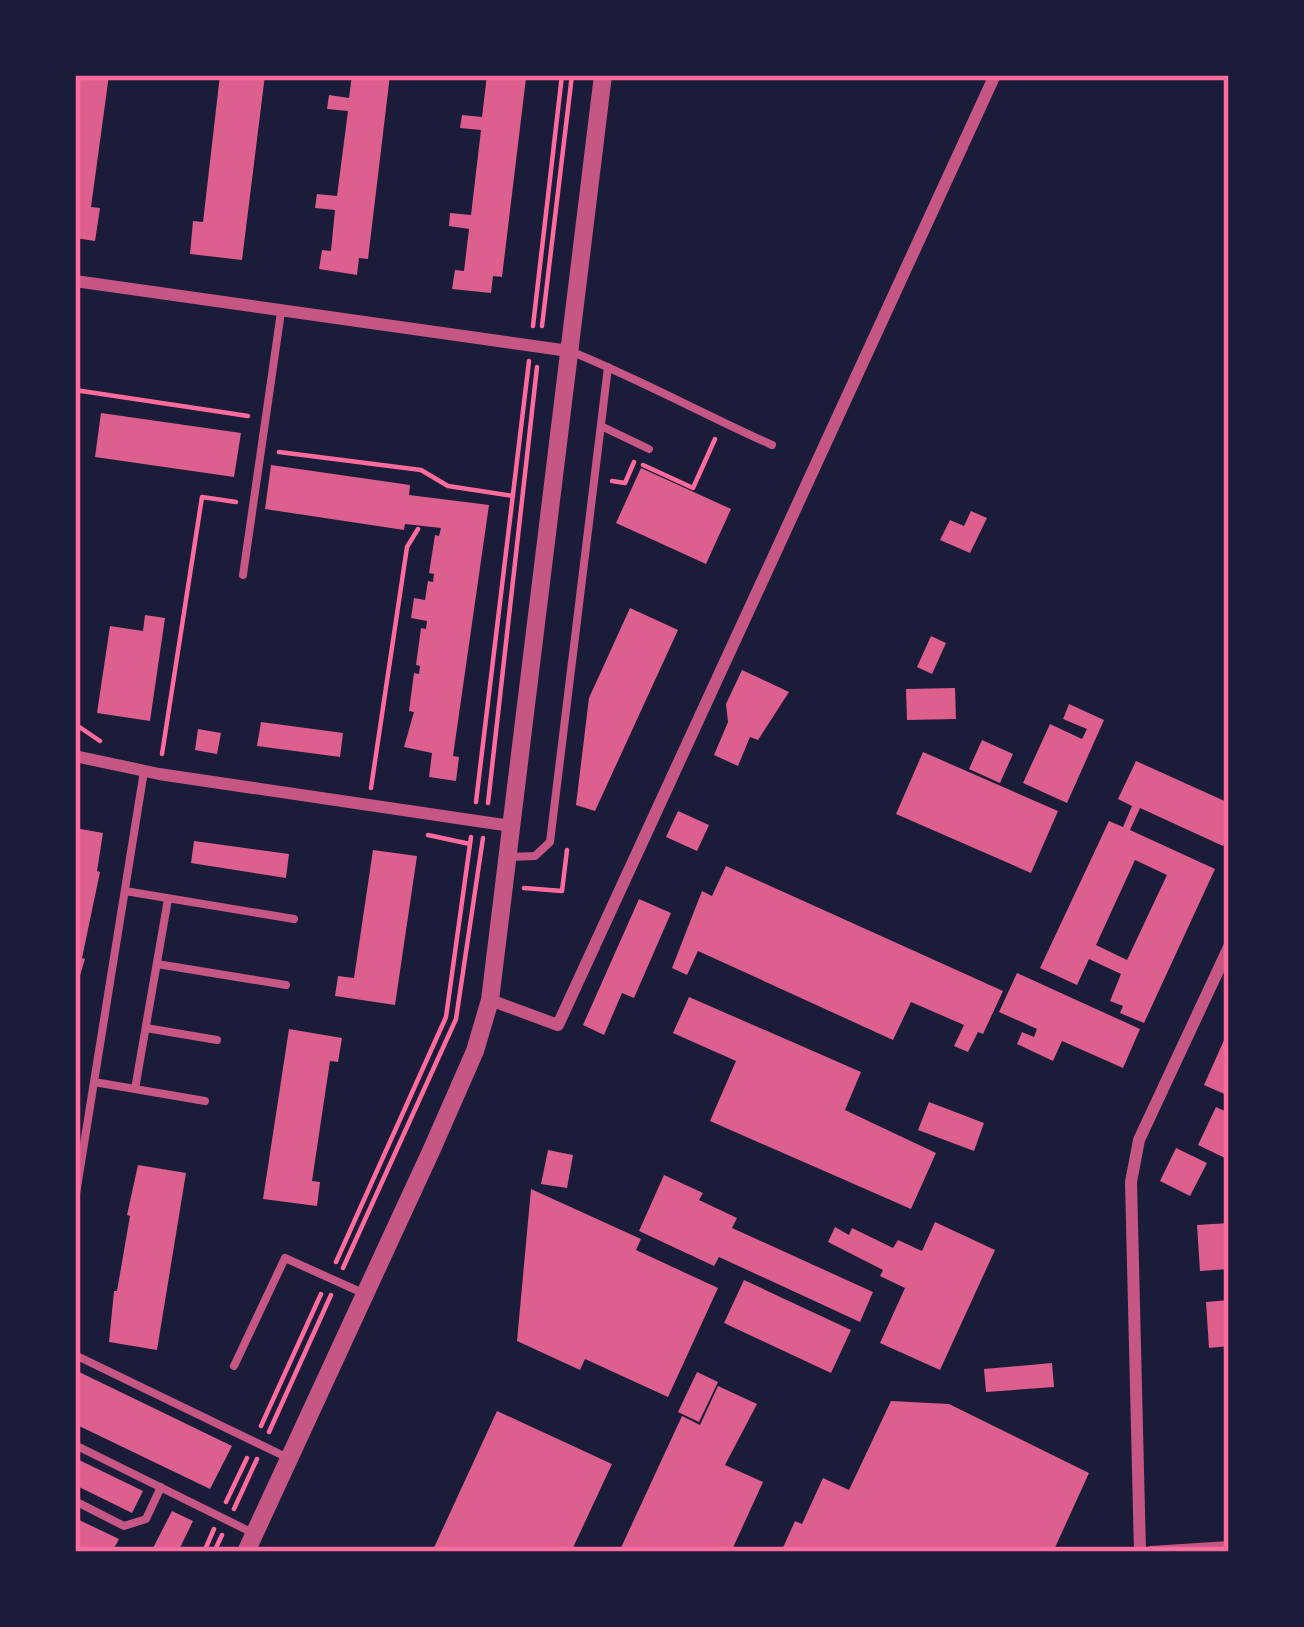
<svg xmlns="http://www.w3.org/2000/svg" width="1304" height="1627" viewBox="0 0 1304 1627" font-family="'Nunito Sans',sans-serif">
	<style>
		.building { fill: #dd5f8e; fill-rule: evenodd }
		.lines { fill: none; stroke-linecap: round; stroke-linejoin: round }
		.path { stroke: #ff6b9d; stroke-width: 4.5 }
		.service { stroke: #c65784; stroke-width: 8 }
		.minor { stroke: #c65784; stroke-width: 12 }
		.tertiary { stroke: #c65784; stroke-width: 18 }
		.neatline { fill: none; stroke: #ff6b9d; stroke-width: 4.5 }
	</style>
	<rect width="100%" height="100%" fill="#1b1b3a"/>
	<path class="building" d="M75,75H109L91,207L100,208L95,241L75,238Z
		M220,75H265L242,260L190,254L193,221L203,222Z
		M352,75H390L368,259L359,258L357,275L319,269L322,250L331,251L335,210L315,208L317,194L337,196L348,111L327,109L329,95L349,98Z
		M487,75L526,78L502,277L493,276L491,293L452,289L455,270L464,271L469,229L449,226L450,213L471,215L481,130L460,128L462,115L482,117Z
		M101,413L241,433L234,477L95,457Z
		M271,465L410,485L409,495L489,505L453,756L459,757L456,781L429,777L432,753L404,747L414,712L409,711L414,673L419,674L420,666L416,665L421,628L426,629L427,621L411,618L414,598L425,600L428,581L433,582L434,574L429,573L435,535L439,536L441,528L405,524L404,530L265,509Z
		M641,468L731,509L706,564L616,523Z
		M971,511L987,518L970,553L940,540L950,520L964,526Z
		M630,608L678,630L595,811L576,805L589,698Z
		M145,615L165,618L150,721L97,713L110,626L143,631Z
		M931,636L946,643L932,674L917,667Z
		M742,670L789,692L758,740L750,737L738,766L714,755L728,722L726,704Z
		M955,688L956,719L907,720L906,689Z
		M1069,704L1104,720L1067,803L1023,783L1050,724L1082,739L1087,729L1063,719Z
		M261,722L343,733L340,757L257,746Z
		M198,729L221,733L217,754L195,750Z
		M982,740L1013,754L1000,783L969,769Z
		M923,752L1058,811L1031,873L896,814Z
		M1136,761L1229,803V834L1223,846L1140,808L1130,830L1215,869L1144,1023L1120,1013L1123,1006L1110,1001L1121,974L1089,959L1077,985L1040,968L1109,821L1123,827L1132,806L1118,799ZM1135,860L1167,875L1127,960L1096,945Z
		M678,811L709,825L697,851L666,837Z
		M75,828L103,833L97,871L100,872L82,958L85,959L77,985Z
		M194,841L289,854L286,878L191,863Z
		M373,850L417,856L395,1005L335,996L338,976L354,978Z
		M726,866L1003,991L983,1034L978,1032L968,1052L954,1046L964,1025L911,1002L893,1040L698,951L687,975L672,968L702,891L712,896Z
		M639,899L671,913L634,998L622,993L604,1035L583,1025Z
		M1017,973L1140,1029L1123,1068L1062,1041L1053,1061L1017,1044L1022,1032L1034,1037L1037,1029L999,1012Z
		M689,997L861,1072L845,1110L936,1153L911,1209L710,1121L736,1061L673,1033Z
		M289,1029L342,1038L338,1062L330,1061L312,1181L320,1182L317,1206L263,1199Z
		M1229,1029V1096L1204,1085Z
		M929,1102L984,1123L974,1151L918,1130Z
		M1216,1107L1229,1113V1160L1198,1145Z
		M1176,1148L1207,1163L1190,1196L1160,1181Z
		M548,1150L573,1155L567,1188L541,1184Z
		M138,1165L186,1173L157,1350L109,1342L114,1291H117L130,1216L127,1215Z
		M664,1175L703,1193L699,1200L737,1218L732,1228L873,1292L860,1322L719,1257L714,1266L639,1231Z
		M531,1189L641,1239L636,1250L718,1288L668,1397L585,1359L580,1370L517,1341Z
		M935,1222L995,1250L940,1370L880,1343L905,1288L880,1276L883,1270L828,1242L835,1227L849,1235L852,1228L893,1248L898,1240L922,1251Z
		M1229,1223V1269L1200,1271L1197,1225Z
		M744,1280L851,1330L831,1373L724,1323Z
		M1229,1300V1346L1209,1348L1206,1302Z
		M1052,1363L1054,1387L986,1392L984,1369Z
		M75,1370L232,1446L210,1489L75,1424Z
		M697,1372L718,1382L699,1422L678,1412Z
		M718,1386L757,1404L725,1465L763,1482L731,1552H619L682,1416L700,1425Z
		M891,1401L949,1404L1089,1473L1053,1552H781L795,1521L802,1524L823,1478L849,1490Z
		M497,1411L612,1464L571,1552H432Z
		M75,1458L143,1491L132,1513L75,1485Z
		M172,1511L193,1521L178,1552H151Z
		M75,1518L119,1539L112,1552H89L75,1545Z"/>
	<g class="lines">
		<path class="path" d="M533,326L562,75
			M542,326L572,75
			M75,390L248,416
			M279,452L421,470L448,486L513,496
			M643,465L693,488L715,439
			M612,481L625,483L634,462
			M75,724L100,741
			M162,754L202,497L236,502
			M371,788L407,547L418,529
			M476,802L529,361
			M488,803L537,367
			M428,835L470,844
			M524,888L562,891L567,850
			M336,1262L446,1017L471,837
			M343,1268L456,1019L483,838
			M261,1426L321,1294
			M269,1432L331,1295
			M226,1502L247,1458
			M234,1509L257,1459
			M204,1552L214,1529
			M214,1552L222,1535"/>
		<path class="service" d="M570,351C639,379 703,414 772,445
			M601,426L649,449
			M243,575L281,312
			M509,857L535,856L550,842L608,367
			M125,891L294,919
			M157,964L286,985
			M146,1028L217,1040
			M94,1082L205,1101
			M135,1089L168,899
			M75,1200L144,771
			M75,1355L288,1458
			M234,1366L285,1258L365,1294
			M75,1445L253,1533
			M75,1501L124,1526L146,1519L161,1487"/>
		<path class="minor" d="M75,281L569,351
			M75,756L159,774L511,826
			M490,1000L558,1025L995,75
			M1140,1552L1131,1182L1139,1140L1229,947
			M1151,1552L1229,1547"/>
		<path class="tertiary" d="M246,1552L432,1149L475,1051L490,1000L603,75"/>
	</g>
	<rect width="1304" height="1627" fill="none" stroke="#1b1b3a" stroke-width="156"/>
	<rect x="78" y="78" width="1148" height="1471" class="neatline"/>
</svg>
